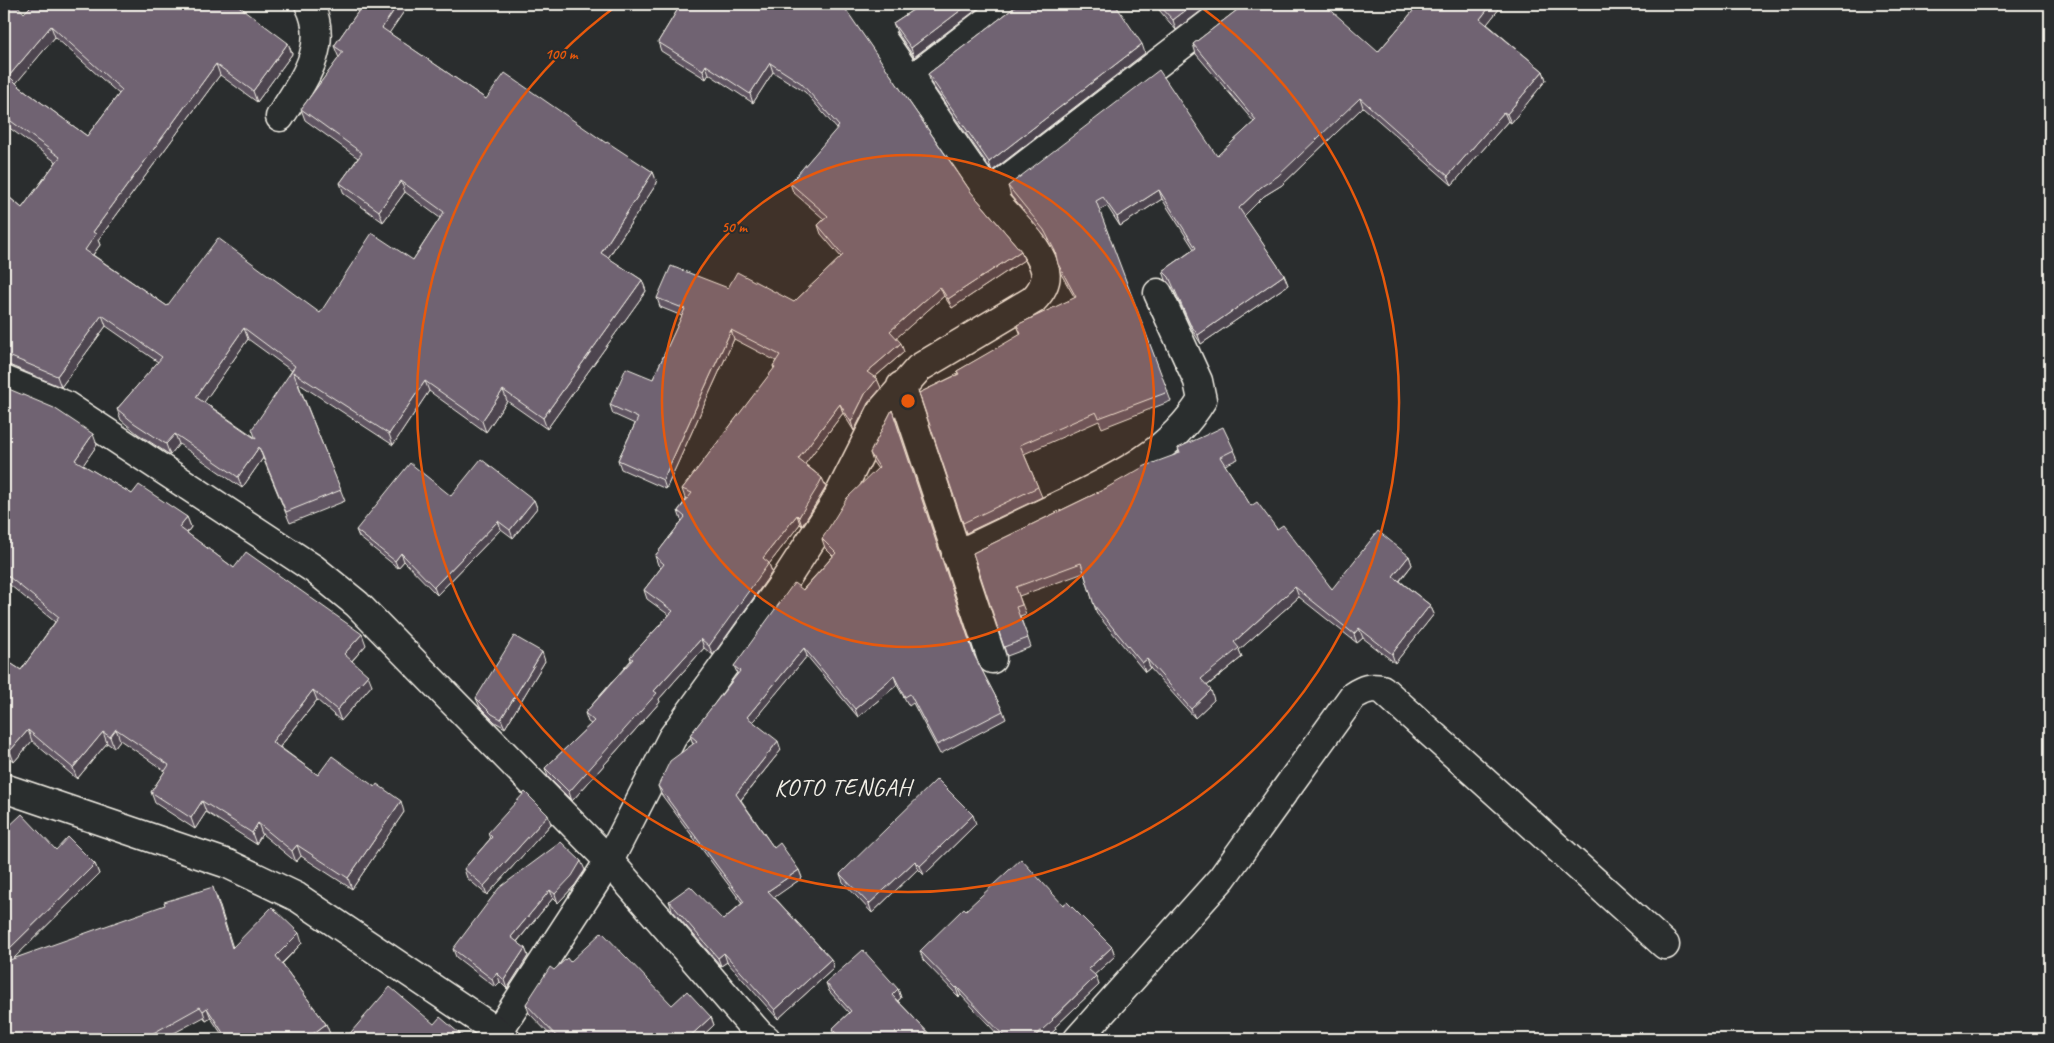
<svg xmlns="http://www.w3.org/2000/svg" width="2054" height="1043" viewBox="0 0 2054 1043" font-family="Caveat,sans-serif">
	<style>
		.lines { fill: none; stroke-linecap: round; stroke-linejoin: round }
		.minor-casing { stroke: #f4f1e8; stroke-width: 31 }
		.tertiary-casing { stroke: #f4f1e8; stroke-width: 31 }
		.minor { stroke: #2a2d2e; stroke-width: 28 }
		.tertiary { stroke: #2a2d2e; stroke-width: 28 }
		.wall { fill: #605562; stroke: #f4f1e8; fill-rule: evenodd }
		.shaded-wall { fill: #4e4550; stroke: #f4f1e8 }
		.building { fill: #706372; stroke: #f4f1e8; fill-rule: evenodd }
		.ring { fill: none; stroke: #e8590c; stroke-width: 2.5 }
		.labels { text-anchor: middle; dominant-baseline: central; stroke-width: 4; stroke-linejoin: round; paint-order: stroke }
		.quarter-label { font-size: 24px; letter-spacing: 1px; fill: #f4f1e8; stroke: #2a2d2e }
		.centre { fill: #e8590c; stroke: #2a2d2e; stroke-width: 2.5 }
		.ring-label { font-size: 15px; text-anchor: middle; font-weight: bold; fill: #e8590c; stroke: #2a2d2e; stroke-width: 4; stroke-linejoin: round; paint-order: stroke }
	</style>
	<rect width="100%" height="100%" fill="#2a2d2e"/>
	<filter id="ink" filterUnits="userSpaceOnUse"><feTurbulence type="fractalNoise" baseFrequency=".02" numOctaves="2"/><feDisplacementMap in="SourceGraphic" scale="10" xChannelSelector="R" yChannelSelector="G"/><feConvolveMatrix kernelMatrix="1 2 1 2 8 2 1 2 1" color-interpolation-filters="sRGB"/></filter>
	<g filter="url(#ink)">
		<g class="lines">
			<defs>
				<path id="minor" d="M875,28L911,4
					M910,80L1009,4
					M280,117C302,82 331,47 309,4
					M989,193L1235,4
					M4,380L65,405L314,569L357,604L609,861L759,1034L766,1039
					M901,386L992,659
					M956,555C989,539 1023,523 1056,507C1111,480 1169,455 1202,400L1198,381L1158,293
					M498,1032L609,861L672,738L782,585L834,505L882,410L919,368L1033,300C1042,291 1049,280 1044,266C1036,241 1004,214 987,191C943,130 902,66 858,4
					M1078,1039L1222,878L1353,696C1364,689 1370,687 1382,689L1665,945"/>
				<path id="tertiary" d="M4,788L228,864L297,897L498,1032L506,1039"/>
			</defs>
			<use href="#minor" class="minor-casing"/>
			<use href="#tertiary" class="tertiary-casing"/>
			<use href="#minor" class="minor"/>
			<use href="#tertiary" class="tertiary"/>
		</g>
		<path class="wall" d="M4,4L24,13L288,43L292,54L257,102L220,75L98,240L100,245L93,255L167,306L320,313L413,260L440,218L405,192L383,222L344,194L340,183L358,158L305,120L301,109L339,58L334,46L358,12L346,4H409L389,33L486,99L606,143L653,172L657,183L608,258L642,280L646,291L547,429L507,401L486,432L429,391L393,445L298,383L345,501L290,523L263,458L242,488L179,444L170,455L138,434L121,420L117,409L158,362L106,326L61,387L9,365H4V193L22,208L56,162L4,124ZM55,37L119,94L87,136L20,87L16,83ZM248,339L292,371L256,438L204,402Z
			M681,4H843L842,5L955,168L971,192L1021,251L1024,260L952,308L944,296L896,338L904,352L875,377L877,379L881,388L868,403L854,431L843,413L805,464L822,478L826,487L820,497L802,526L800,524L769,564L772,572L713,655L704,648L659,699L660,702L572,801L548,777L545,768L591,724L588,722L585,713L631,660L630,657L669,615L647,599L644,590L661,568L658,565L655,556L682,521L681,520L678,511L687,498H685L682,489L774,369L773,366L776,361L734,339L666,489L621,469L618,460L635,424L613,414L610,405L653,379L682,316L660,307L657,298L728,288L794,302L841,257L821,234L818,225L824,219L793,192L790,183L837,129L805,92L773,72L753,103L709,74L706,79L661,51L658,42Z
			M920,4H979L980,7L914,57L897,32L893,23L916,8Z
			M1154,4H1210L1176,30Z
			M1419,4H1503L1487,24L1543,71L1546,80L1511,123L1508,121L1452,185L1363,107L1282,185L1264,196L1244,216L1284,275L1288,285L1201,344L1194,333L1172,287L1166,280L1163,271L1194,249L1162,199L1120,226L1107,206L1099,210L1171,401L1102,428L1099,421L1024,454L1042,497L966,533L919,393L958,374L957,371L1021,335L1017,325L1075,298L1061,274L1058,264L1056,255L1047,239L1011,196L1008,186L1217,156L1254,122L1196,54L1193,44L1241,7L1378,52Z
			M1015,7L1145,53L992,171L931,83L928,74Z
			M4,387L97,445L83,465L132,494L187,517L191,527L187,533L234,568L366,645L352,661L372,685L341,721L317,700L280,747L318,775L404,812L352,889L301,856L296,862L262,834L256,844L206,812L195,829L155,803L151,792L165,771L120,740L114,748L107,743L77,779L32,741L14,762L4,753V659L21,670L55,622L5,581L4,583Z
			M892,410L975,657L1003,711L1006,719L940,754L913,703L909,706L897,685L858,717L807,656L753,721L781,750L741,800L774,848L799,870L802,878L774,897L831,959L834,968L778,1019L727,962L721,966L672,910L669,901L723,920L742,903L661,794L658,786L693,744L690,735L738,675L734,666L833,556L825,548L822,539L878,469L873,462L870,453Z
			M1178,448L1234,450L1238,459L1225,465L1251,506L1277,529L1332,589L1409,556L1412,565L1400,581L1430,605L1434,614L1395,663L1363,638L1357,643L1299,597L1239,650L1242,657L1207,686L1214,700L1195,718L1150,668L1145,672L1097,614L1084,573L1019,596L1026,614L1020,616L1031,647L1007,656L973,553L1179,453Z
			M451,496L534,500L537,508L513,538L501,529L437,595L404,561L398,568L359,537L356,530Z
			M545,661L505,728L495,722L480,707L476,698Z
			M551,824L487,895L467,878L464,869L490,839L488,833Z
			M976,824L924,875L918,869L872,913L843,882L840,874Z
			M4,831L95,864L99,874L13,959L217,897L233,948L302,943L282,964L326,1024L330,1034L323,1039H225L211,1018L206,1021L204,1017L163,1039H4Z
			M585,870L575,885L558,903L553,898L517,942L525,948L528,956L507,989L500,982L495,987L456,957L453,949Z
			M1063,905L1112,947L1115,956L1094,975L1099,985L1055,1027L1056,1029L1045,1039H1002L961,995L959,997L923,960L920,951Z
			M570,962L672,1005L711,1017L714,1025L699,1039H554L529,1013L526,1004L554,970Z
			M826,983L898,989L901,998L898,1001L934,1039H837L835,1038L832,1029L849,1013L829,991Z"/>
		<path class="shaded-wall" d="M398,4H409L386,38L382,28Z
			M969,4H979L980,7L914,57L911,48Z
			M1194,4H1210L1176,30L1173,20Z
			M1492,4H1503L1484,28L1480,19Z
			M51,26L55,37L13,87L9,76Z
			M288,43L292,54L257,102L253,91Z
			M1142,44L1145,53L992,171L989,162Z
			M770,63L773,72L753,103L750,94Z
			M216,64L220,75L98,240L100,245L89,260L85,250L93,232Z
			M706,65L709,74L706,79L703,70Z
			M1543,71L1546,80L1511,123L1507,114Z
			M1360,98L1363,107L1282,185L1264,196L1242,218L1239,208L1261,187Z
			M1504,112L1508,121L1452,185L1448,176Z
			M653,172L657,183L604,264L601,253Z
			M401,181L405,192L383,222L379,211Z
			M1159,190L1162,199L1120,226L1117,217Z
			M1021,251L1024,260L952,308L948,299Z
			M1284,275L1288,285L1201,344L1198,335Z
			M642,280L646,291L547,429L543,418Z
			M940,287L944,296L894,340L890,331Z
			M102,315L106,326L61,387L57,376Z
			M244,328L248,339L200,408L196,397Z
			M731,330L734,339L666,489L663,480Z
			M901,343L904,352L870,381L867,372Z
			M877,379L881,388L868,403L854,431L851,422L865,394Z
			M425,381L429,391L393,445L389,434Z
			M503,390L507,401L486,432L482,421Z
			M840,404L843,413L802,468L798,459Z
			M93,434L97,445L79,471L75,460Z
			M175,434L179,444L170,455L166,444Z
			M259,447L263,458L242,488L238,477Z
			M822,478L826,487L820,497L802,526L799,517Z
			M534,500L537,508L513,538L510,530Z
			M797,515L800,524L769,564L772,572L713,655L709,646L763,558Z
			M187,517L191,527L183,538L179,527Z
			M498,521L501,529L437,595L434,587Z
			M401,553L404,561L398,568L395,561Z
			M1409,556L1412,565L1396,585L1393,576Z
			M1295,587L1299,597L1239,650L1242,657L1204,688L1201,679L1234,642Z
			M1430,605L1434,614L1395,663L1392,654Z
			M1359,628L1363,638L1357,643L1354,634Z
			M362,634L366,645L348,665L344,654Z
			M701,639L704,648L659,699L660,702L572,801L569,792L654,691Z
			M804,648L807,656L750,725L747,717Z
			M542,652L545,661L505,728L501,719Z
			M1147,659L1150,668L1145,672L1142,663Z
			M368,675L372,685L341,721L337,710Z
			M894,676L897,685L858,717L855,709Z
			M313,690L317,700L275,753L272,742Z
			M1211,690L1214,700L1195,718L1191,709Z
			M116,729L120,740L114,748L110,737Z
			M28,730L32,741L14,762L10,751Z
			M103,732L107,743L77,779L73,768Z
			M778,741L781,750L739,802L736,794Z
			M202,801L206,812L195,829L191,818Z
			M401,801L404,812L352,889L348,878Z
			M548,815L551,824L487,895L484,886Z
			M973,815L976,824L924,875L920,866Z
			M258,823L262,834L256,844L252,833Z
			M297,845L301,856L296,862L292,851Z
			M581,861L585,870L575,885L558,903L555,894Z
			M915,861L918,869L872,913L869,904Z
			M95,864L99,874L4,968V954Z
			M799,870L802,878L772,899L768,891Z
			M550,890L553,898L514,945L511,937Z
			M299,933L302,943L279,966L276,956Z
			M1112,947L1115,956L1092,977L1088,969Z
			M525,948L528,956L507,989L504,980Z
			M724,953L727,962L721,966L718,958Z
			M831,959L834,968L778,1019L775,1010Z
			M497,973L500,982L495,987L492,979Z
			M1096,976L1099,985L1055,1027L1056,1029L1045,1039H1032Z
			M957,987L961,995L959,997L956,988Z
			M898,989L901,998L895,1003L892,995Z
			M207,1008L211,1018L206,1021L203,1011Z
			M711,1017L714,1025L699,1039H687Z
			M326,1024L330,1034L323,1039H306Z"/>
		<path class="building" d="M4,4H16L24,13L33,4H236L288,43L253,91L216,64L93,232L96,234L85,250L167,306L218,238L320,313L372,233L413,260L444,212L401,181L379,211L340,183L362,153L301,109L343,52L334,46L362,6L358,4H398L382,28L486,99L505,73L606,143L607,142L653,172L601,253L642,280L543,418L503,390L482,421L425,381L389,434L293,372L341,490L286,512L259,447L238,477L175,434L166,444L134,423L117,409L162,357L102,315L57,376L4,354V193L22,208L60,157L4,116ZM51,26L122,90L87,136L20,87L9,76ZM244,328L295,366L252,429L256,439L196,397Z
			M681,4H842L971,192L1021,251L948,299L940,287L890,331L901,343L867,372L877,379L865,394L851,422L840,404L798,459L822,478L817,488L799,517L797,515L763,558L769,563L709,646L701,639L654,691L657,693L569,792L545,768L594,721L585,713L633,659L630,657L673,611L644,590L664,564L655,556L685,517L678,511L692,493L682,489L775,367L773,366L780,355L731,330L663,480L618,460L638,418L610,405L626,368L653,379L685,309L657,298L671,266L728,288L737,272L794,302L843,255L818,225L828,216L790,183L839,126L801,83L770,63L750,94L706,65L703,70L658,42Z
			M920,4H969L911,48L893,23L916,8Z
			M1018,4H1115L1142,44L989,162L928,74L1015,7Z
			M1158,4H1194L1173,20Z
			M1244,4H1324L1378,52L1419,4H1492L1480,19L1543,71L1507,114L1504,112L1448,176L1360,98L1278,176L1261,187L1239,208L1284,275L1198,335L1190,324L1169,277L1163,271L1196,248L1159,190L1117,217L1103,197L1096,201L1168,392L1099,418L1096,412L1020,445L1038,487L963,523L919,393L959,374L957,371L1021,334L1017,325L1076,297L1058,264L1055,251L1044,230L1008,186L1159,70L1217,156L1256,120L1193,44L1241,7Z
			M4,387L54,408L93,434L75,460L132,494L139,485L187,517L179,527L234,568L246,552L362,634L344,654L368,675L337,710L313,690L272,742L318,775L332,756L375,787L377,784L401,801L348,878L297,845L292,851L258,823L252,833L202,801L191,818L151,792L169,765L116,729L110,737L103,732L73,768L28,730L10,751L4,746V659L21,670L59,617L4,573Z
			M892,410L974,655L1003,711L937,745L910,694L905,697L894,676L855,709L804,648L747,717L778,741L736,794L774,848L780,843L799,870L768,891L831,959L775,1010L724,953L718,958L669,901L690,886L723,920L744,902L658,786L670,761L697,741L690,735L740,671L734,666L794,583L803,590L836,553L822,539L847,498L879,467L870,453Z
			M1223,427L1234,450L1220,457L1251,506L1257,502L1277,529L1283,525L1332,589L1378,531L1409,556L1393,576L1430,605L1392,654L1359,628L1354,634L1295,587L1234,642L1239,648L1201,679L1211,690L1191,709L1147,659L1142,663L1094,605L1081,563L1016,587L1022,605L1016,607L1028,638L1004,647L973,553L1101,491L1145,466L1180,453L1178,448Z
			M481,459L534,500L510,530L498,521L434,587L401,553L395,561L356,530L410,463L451,496Z
			M514,636L542,652L501,719L492,714L476,698Z
			M937,779L973,815L920,866L915,861L869,904L840,874Z
			M525,792L548,815L484,886L464,869L492,837L488,833Z
			M22,814L56,850L68,837L95,864L4,954V831Z
			M561,842L581,861L572,876L555,894L550,890L511,937L525,948L504,980L497,973L492,979L453,949L499,888Z
			M1021,859L1063,905L1067,902L1112,947L1088,969L1096,976L1052,1019L1053,1020L1032,1039H1007L957,987L956,988L920,951L964,908L966,910Z
			M213,887L232,948L272,907L299,933L276,956L326,1024L306,1039H227L207,1008L203,1011L200,1007L148,1036L149,1039H4V962L165,905L164,902Z
			M602,932L672,1005L687,991L711,1017L687,1039H559L526,1004L550,967L554,970L567,958L570,962Z
			M863,950L898,989L892,995L934,1039H842L832,1029L851,1011L826,983Z
			M390,987L434,1024L440,1017L466,1039H345Z"/>
	</g>
	<circle cx="908" cy="401" r="246" fill="#e8590c" fill-opacity=".12"/>
	<g class="ring">
		<circle cx="908" cy="401" r="246"/>
		<path d="M1197 4A491 491 0 1 1 619 4"/>
	</g>
	<g class="labels">
		<g class="quarter-label">
			<text x="843" y="787">KOTO TENGAH</text>
		</g>
	</g>
	<circle cx="908" cy="401" r="8" class="centre"/>
	<g class="ring-label">
		<text x="561" y="59">100 m</text>
		<text x="734" y="232">50 m</text>
	</g>
	<rect width="2054" height="1043" fill="none" stroke="#2a2d2e" stroke-width="20"/>
	<rect x="10" y="10" width="2034" height="1023" fill="none" stroke="#f4f1e8" stroke-width="2" filter="url(#ink)"/>
</svg>
